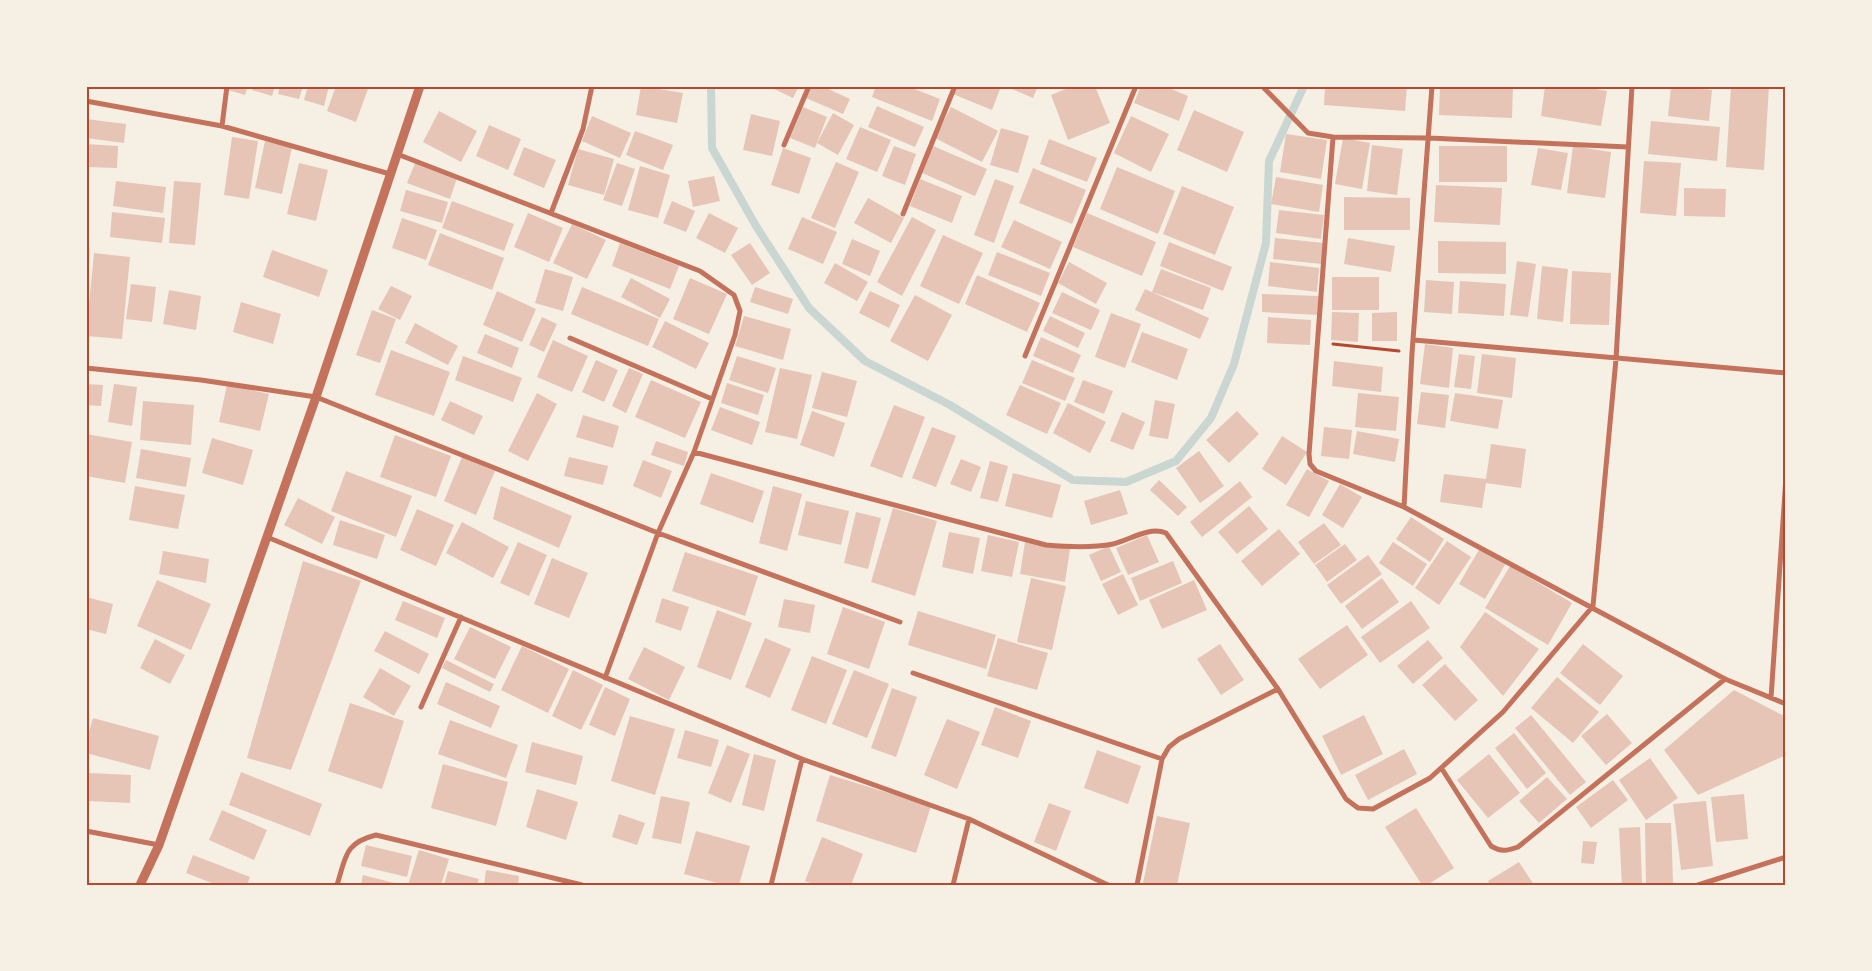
<svg xmlns="http://www.w3.org/2000/svg" width="1872" height="971" viewBox="0 0 1872 971" font-family="Barlow,sans-serif">
	<style>
		.lines { fill: none; stroke-linecap: round; stroke-linejoin: round }
		.stream { stroke: #c9d6d2; stroke-width: 8 }
		.building { fill: #e6c5b7 }
		.path { stroke: #b5482f; stroke-width: 3 }
		.minor { stroke: #c5725c; stroke-width: 5 }
		.tertiary { stroke: #c5725c; stroke-width: 9 }
		.neatline { fill: none; stroke: #b5482f; stroke-width: 2 }
	</style>
	<rect width="100%" height="100%" fill="#f6efe4"/>
	<g class="lines">
		<path class="stream" d="M711,86L712,148L756,226L809,308L865,361L950,405L1073,480L1126,482L1176,461L1211,418L1234,364L1266,243L1269,161L1304,86"/>
	</g>
	<path class="building" d="M229,86H248L245,95L228,90Z
		M254,86H275L272,96L252,90Z
		M280,86H303L299,99L278,94Z
		M308,86H329L324,106L304,100Z
		M336,86H369L356,122L327,111Z
		M641,86L683,93L677,123L636,115Z
		M768,86H799L793,98Z
		M811,86H822L850,99L843,114L806,98Z
		M876,86H907L940,99L932,121L872,97Z
		M957,86H992L1000,89L992,110L953,94Z
		M1005,86H1038L1033,98Z
		M1073,86H1095L1110,123L1068,140L1051,95Z
		M1141,86H1164L1188,96L1179,121L1134,103Z
		M1325,86H1407L1405,111L1324,105Z
		M1440,86H1513L1512,118L1439,115Z
		M1545,86H1579L1607,91L1601,126L1541,116Z
		M1671,86L1712,90L1709,121L1668,116Z
		M1731,86H1769L1764,170L1726,167Z
		M877,106L924,127L915,147L868,127Z
		M803,107L827,117L815,148L790,138Z
		M951,107L998,131L982,162L935,138Z
		M1194,110L1244,132L1227,172L1177,150Z
		M439,111L477,131L461,162L423,142Z
		M833,113L854,125L838,155L817,143Z
		M751,114L780,121L772,156L743,150Z
		M592,116L631,133L620,158L582,141Z
		M1131,116L1169,134L1151,172L1114,153Z
		M86,119L126,124L124,143L86,138Z
		M1651,121L1720,127L1717,161L1648,154Z
		M489,125L521,139L508,170L476,156Z
		M860,127L891,140L877,172L846,159Z
		M1001,128L1029,136L1018,173L990,165Z
		M635,131L673,145L663,170L626,155Z
		M1286,134L1327,140L1321,179L1280,172Z
		M232,137L258,141L249,199L224,195Z
		M1343,138L1370,143L1362,189L1335,184Z
		M1049,139L1097,158L1087,182L1040,164Z
		M265,141L292,147L282,194L255,188Z
		M86,144L118,146L117,168L86,167Z
		M1372,145L1403,149L1397,195L1367,191Z
		M894,146L916,154L905,185L882,176Z
		M933,146L987,169L975,196L922,173Z
		M1439,146H1507V182H1439Z
		M1573,146L1611,152L1605,198L1567,193Z
		M524,147L556,160L544,188L513,175Z
		M783,148L811,158L799,194L771,185Z
		M1538,148L1568,153L1561,190L1531,185Z
		M578,149L614,159L604,195L568,185Z
		M1644,161L1681,163L1676,216L1640,213Z
		M836,162L859,172L835,228L811,218Z
		M299,163L328,170L316,221L287,214Z
		M415,163L457,178L450,199L407,183Z
		M617,163L635,169L622,206L603,200Z
		M640,166L670,175L658,218L628,210Z
		M1117,167L1175,191L1158,234L1100,209Z
		M1033,168L1086,190L1072,224L1019,203Z
		M714,176L720,201L693,207L688,181Z
		M1276,177L1323,185L1319,212L1271,204Z
		M920,179L962,196L952,223L910,206Z
		M995,179L1014,186L994,243L974,235Z
		M116,181L166,187L163,213L113,206Z
		M174,181L201,183L195,245L169,243Z
		M1436,185L1502,188L1500,225L1434,222Z
		M1182,186L1234,207L1215,255L1163,234Z
		M1684,188L1726,189L1725,217L1684,216Z
		M406,190L448,202L442,223L400,211Z
		M1344,197L1410,198V230H1344Z
		M868,198L904,218L891,243L854,223Z
		M452,201L514,224L504,251L442,228Z
		M672,201L695,211L686,232L663,223Z
		M1279,210L1324,215L1321,239L1276,233Z
		M112,212L165,218L162,243L110,237Z
		M528,213L563,228L549,262L514,247Z
		M709,213L738,228L725,253L696,238Z
		M1087,213L1156,242L1142,276L1073,247Z
		M802,217L837,232L823,264L788,249Z
		M912,217L936,230L902,296L877,282Z
		M402,218L437,230L426,260L392,248Z
		M1014,220L1062,242L1050,269L1001,247Z
		M572,224L606,240L587,279L553,263Z
		M440,233L504,258L492,290L428,265Z
		M943,235L983,253L959,304L920,286Z
		M1275,238L1324,243L1322,264L1273,259Z
		M1348,238L1395,246L1391,272L1344,264Z
		M852,239L880,251L870,276L842,264Z
		M1438,241L1506,242V274L1438,273Z
		M1169,242L1232,267L1223,291L1160,266Z
		M620,243L679,266L670,289L612,266Z
		M750,243L770,273L752,285L731,255Z
		M272,250L328,270L319,297L263,277Z
		M997,252L1050,273L1041,296L988,275Z
		M94,253L130,257L122,339L86,336Z
		M1517,261L1536,264L1528,317L1510,315Z
		M1069,262L1107,283L1096,304L1058,283Z
		M1270,262L1319,268L1317,292L1268,286Z
		M835,263L868,282L857,301L824,283Z
		M1542,266L1568,269L1563,322L1537,319Z
		M545,269L573,277L563,311L535,303Z
		M1161,269L1211,288L1203,310L1152,292Z
		M1572,271L1611,273L1609,325L1570,324Z
		M977,275L1040,303L1027,332L965,304Z
		M1332,277H1379V310H1332Z
		M631,278L670,299L660,318L621,297Z
		M690,278L727,294L709,334L673,319Z
		M1426,280L1454,282L1452,314L1424,312Z
		M1460,281L1506,284L1504,316L1458,313Z
		M131,284L156,287L152,322L126,319Z
		M391,286L412,296L400,320L378,309Z
		M582,287L659,319L648,346L571,314Z
		M755,287L793,299L788,314L750,302Z
		M1145,289L1209,318L1200,339L1135,310Z
		M169,290L201,296L196,330L163,324Z
		M497,291L536,309L522,342L483,325Z
		M870,291L900,305L889,328L859,313Z
		M1062,292L1100,310L1091,330L1052,313Z
		M1262,294L1319,296V315L1262,312Z
		M915,295L952,315L928,361L890,341Z
		M241,302L281,314L273,344L233,332Z
		M372,310L396,319L380,363L356,355Z
		M1332,312L1359,313L1358,342L1331,340Z
		M1397,312V341H1372V313Z
		M1111,313L1141,324L1125,368L1095,357Z
		M744,316L791,329L783,360L735,346Z
		M1050,316L1085,333L1078,348L1043,331Z
		M542,317L557,324L544,352L529,345Z
		M1268,317L1311,320L1310,345L1267,343Z
		M665,321L709,343L696,369L652,347Z
		M415,323L458,346L448,365L405,343Z
		M1142,332L1188,349L1177,380L1131,362Z
		M485,334L519,348L512,368L477,353Z
		M1041,337L1081,355L1073,373L1033,356Z
		M553,340L588,356L572,392L537,377Z
		M1425,344L1453,348L1449,388L1420,384Z
		M391,350L450,372L434,416L375,395Z
		M1459,354L1475,356L1471,389L1454,387Z
		M1482,354L1516,358L1512,398L1477,393Z
		M463,356L522,378L513,402L455,380Z
		M737,356L776,368L768,393L729,380Z
		M596,360L618,370L604,402L582,392Z
		M1032,360L1075,378L1065,401L1022,383Z
		M1334,361L1383,367L1381,392L1332,386Z
		M629,368L643,374L626,413L612,406Z
		M780,368L812,375L797,439L765,432Z
		M822,372L857,381L847,417L812,408Z
		M651,380L701,402L685,438L635,417Z
		M1083,380L1113,391L1104,414L1074,402Z
		M727,383L764,395L758,415L721,403Z
		M86,384L103,385L101,406L86,405Z
		M114,384L137,387L132,426L108,422Z
		M227,385L269,394L260,431L219,422Z
		M1020,385L1061,403L1047,434L1006,415Z
		M1421,392L1449,395L1445,428L1417,424Z
		M537,393L557,404L528,461L508,451Z
		M1358,393L1399,397L1396,431L1355,427Z
		M1455,393L1503,400L1498,429L1450,421Z
		M1155,400L1175,404L1168,439L1149,436Z
		M143,401L194,405L191,445L140,440Z
		M450,401L483,416L474,435L441,420Z
		M1068,403L1106,422L1090,453L1053,433Z
		M894,405L925,417L902,478L870,466Z
		M720,407L760,422L752,445L711,430Z
		M812,411L845,423L834,457L800,445Z
		M1237,411L1259,434L1229,463L1206,440Z
		M1122,412L1145,422L1133,450L1110,441Z
		M583,415L619,426L613,448L576,437Z
		M932,427L956,436L936,487L912,478Z
		M1324,427L1352,430L1349,459L1321,456Z
		M1357,431L1399,439L1395,462L1353,454Z
		M86,434L132,442L125,483L86,476Z
		M395,435L451,456L436,497L380,477Z
		M1282,436L1307,452L1286,485L1262,469Z
		M212,438L253,450L243,485L202,473Z
		M656,441L688,452L684,466L651,455Z
		M1491,444L1526,449L1521,488L1486,483L1482,508L1440,502L1444,474L1486,479Z
		M141,449L191,458L186,487L136,478Z
		M1199,451L1224,486L1200,503L1176,468Z
		M462,457L495,471L476,515L444,501Z
		M569,457L608,466L603,485L564,476Z
		M961,459L981,467L971,492L950,484Z
		M643,460L672,471L661,498L633,486Z
		M990,461L1008,466L998,502L980,498Z
		M1307,469L1329,481L1309,517L1286,505Z
		M346,471L412,496L396,537L331,511Z
		M711,473L764,491L753,523L700,504Z
		M1013,473L1061,485L1052,518L1005,506Z
		M1159,480L1187,507L1178,516L1150,490Z
		M1240,481L1252,497L1202,537L1190,522Z
		M1340,484L1362,497L1343,528L1322,515Z
		M135,486L185,495L178,529L129,520Z
		M501,486L572,516L559,548L493,519Z
		M773,486L802,494L787,551L759,543Z
		M1120,490L1128,514L1091,525L1084,501Z
		M298,498L335,517L322,544L284,525Z
		M806,501L849,511L841,545L798,535Z
		M1249,506L1268,529L1237,554L1218,532Z
		M893,508L937,521L915,596L871,582Z
		M417,509L454,525L436,566L400,550Z
		M856,512L881,518L868,569L844,563Z
		M1411,517L1444,539L1430,562L1396,539Z
		M340,520L385,535L377,559L333,545Z
		M462,522L509,547L493,578L446,553Z
		M1324,523L1341,545L1314,564L1298,542Z
		M1279,529L1300,554L1262,586L1241,561Z
		M949,532L980,538L973,574L942,567Z
		M988,535L1019,542L1012,577L981,571Z
		M1147,535L1159,562L1128,575L1116,548Z
		M1447,541L1471,557L1439,605L1415,588Z
		M518,542L547,555L529,596L500,583Z
		M1025,542L1070,549L1065,582L1020,574Z
		M1393,542L1427,564L1413,586L1379,563Z
		M1345,544L1357,560L1327,582L1315,565Z
		M1109,546L1121,572L1101,581L1089,555Z
		M1480,548L1506,563L1485,599L1459,584Z
		M163,551L209,559L206,583L159,574Z
		M685,552L758,576L745,616L672,591Z
		M1368,555L1382,574L1341,604L1327,585Z
		M552,558L588,573L569,618L534,604Z
		M303,561L361,581L291,770L247,758Z
		M1173,561L1182,583L1140,601L1131,578Z
		M1510,566L1572,603L1548,645L1485,608Z
		M1123,574L1138,605L1118,615L1102,584Z
		M1031,578L1066,586L1052,650L1017,642Z
		M1382,578L1399,602L1362,629L1345,606Z
		M157,580L211,604L191,650L137,626Z
		M1194,580L1207,610L1162,629L1149,600Z
		M86,597L113,604L106,634L86,629Z
		M662,598L689,607L681,631L655,622Z
		M784,599L815,605L810,633L778,627Z
		M403,601L445,618L437,638L395,620Z
		M1411,601L1430,628L1380,663L1361,637Z
		M843,607L885,622L869,669L827,654Z
		M717,610L752,623L731,680L697,667Z
		M918,611L996,635L986,669L908,645Z
		M1485,612L1539,649L1503,696L1460,647Z
		M1347,625L1368,655L1320,689L1298,659Z
		M470,627L511,647L495,679L454,659Z
		M385,631L429,654L419,674L374,651Z
		M765,638L791,649L770,698L745,687Z
		M998,638L1048,653L1037,690L987,676Z
		M155,639L185,655L170,684L140,668Z
		M1428,640L1443,658L1413,684L1397,666Z
		M1220,644L1244,680L1221,695L1197,659Z
		M1583,644L1623,676L1600,705L1560,673Z
		M522,646L569,669L548,713L501,690Z
		M644,647L685,667L669,700L628,679Z
		M812,656L847,670L826,724L791,710Z
		M446,660L494,684L490,692L442,668Z
		M1445,664L1478,700L1455,721L1422,685Z
		M380,668L411,686L394,716L363,697Z
		M573,670L603,685L581,730L552,716Z
		M854,670L889,684L867,738L832,724Z
		M1557,677L1599,712L1573,743L1531,708Z
		M446,682L500,706L491,728L437,704Z
		M605,687L630,699L615,736L589,725Z
		M892,688L917,697L896,757L871,748Z
		M1734,690L1786,717V755L1698,795L1664,750Z
		M350,703L404,721L382,789L328,771Z
		M995,707L1031,721L1018,758L981,745Z
		M1607,714L1632,743L1606,765L1581,736Z
		M1364,715L1383,754L1341,775L1322,736Z
		M1531,715L1586,782L1570,795L1515,728Z
		M630,716L675,729L655,795L611,781Z
		M93,718L159,736L150,770L86,753V743Z
		M947,719L980,732L957,789L924,775Z
		M450,720L518,745L506,778L438,754Z
		M685,730L719,740L711,767L677,758Z
		M1514,733L1546,773L1527,789L1495,748Z
		M532,742L583,756L576,785L525,772Z
		M727,745L750,754L731,803L708,793Z
		M1404,749L1417,774L1368,800L1355,775Z
		M1097,750L1141,766L1128,804L1084,788Z
		M754,754L776,760L764,811L742,805Z
		M1489,754L1520,793L1488,818L1457,780Z
		M1650,758L1678,798L1646,820L1619,780Z
		M443,764L508,782L496,826L431,808Z
		M241,772L322,804L310,836L229,805Z
		M89,773L131,775L130,803L88,801Z
		M830,775L931,806L916,853L816,821Z
		M1547,777L1567,799L1539,823L1519,801Z
		M1613,780L1628,800L1591,828L1576,807Z
		M537,789L578,802L566,840L526,827Z
		M1744,794L1748,839L1716,842L1711,797Z
		M661,796L690,802L681,844L652,838Z
		M1706,801L1713,866L1681,870L1673,804Z
		M1049,803L1071,811L1056,851L1034,842Z
		M1416,808L1454,868L1427,885H1422L1385,827Z
		M222,810L267,830L254,860L209,840Z
		M619,814L645,823L637,845L612,837Z
		M1157,816L1190,823L1177,885L1143,883Z
		M1645,823H1671L1673,883L1646,884Z
		M1640,827L1642,884L1622,885L1619,828Z
		M696,831L750,846L739,885H725L684,874Z
		M822,837L863,854L851,885H815L805,881Z
		M1583,841L1597,842L1594,864L1581,863Z
		M366,845L412,856L407,877L361,866Z
		M419,850L449,859L441,885H408Z
		M193,855L250,877L247,885H217L186,873Z
		M1519,862L1534,885H1490L1488,881Z
		M486,870L519,876L518,885H484Z
		M448,871L479,879L477,885H444Z
		M363,875L398,884V885H361Z"/>
	<g class="lines">
		<path class="path" d="M1333,344L1399,351"/>
		<path class="minor" d="M1262,86L1308,133L1333,137L1429,138L1628,147
			M86,101L222,126L390,174
			M222,126L227,86
			M1333,137L1309,454L1310,464L1316,471L1404,507L1725,679L1786,704
			M784,145L809,86
			M397,154L700,271L734,295L740,311L735,335L694,452L658,533L605,678
			M551,213L583,129L592,86
			M903,214L955,86
			M570,338L712,399
			M1414,340L1786,373
			M1025,356L1136,86
			M86,368L201,380L316,397L658,533L900,622
			M694,452L1046,545C1068,547 1092,548 1113,544C1130,540 1149,526 1166,533L1278,689L1346,799L1358,808L1373,809L1430,778L1503,712L1593,606L1616,359L1632,86
			M1404,507L1412,353L1432,86
			M267,537L802,759L969,819L1108,885
			M913,673L1162,759
			M1771,698L1786,477
			M421,707L461,617
			M1442,769L1491,846C1501,852 1507,851 1518,847L1725,679
			M86,831L159,845
			M337,885C346,857 344,843 376,835L582,885
			M771,885L802,759
			M953,885L969,819
			M1137,885L1162,759L1169,747L1179,739L1278,689
			M1698,885L1786,857"/>
		<path class="tertiary" d="M140,885L159,845L316,397L420,86"/>
	</g>
	<rect width="1872" height="971" fill="none" stroke="#f6efe4" stroke-width="175"/>
	<rect x="88" y="88" width="1696" height="796" class="neatline"/>
</svg>
